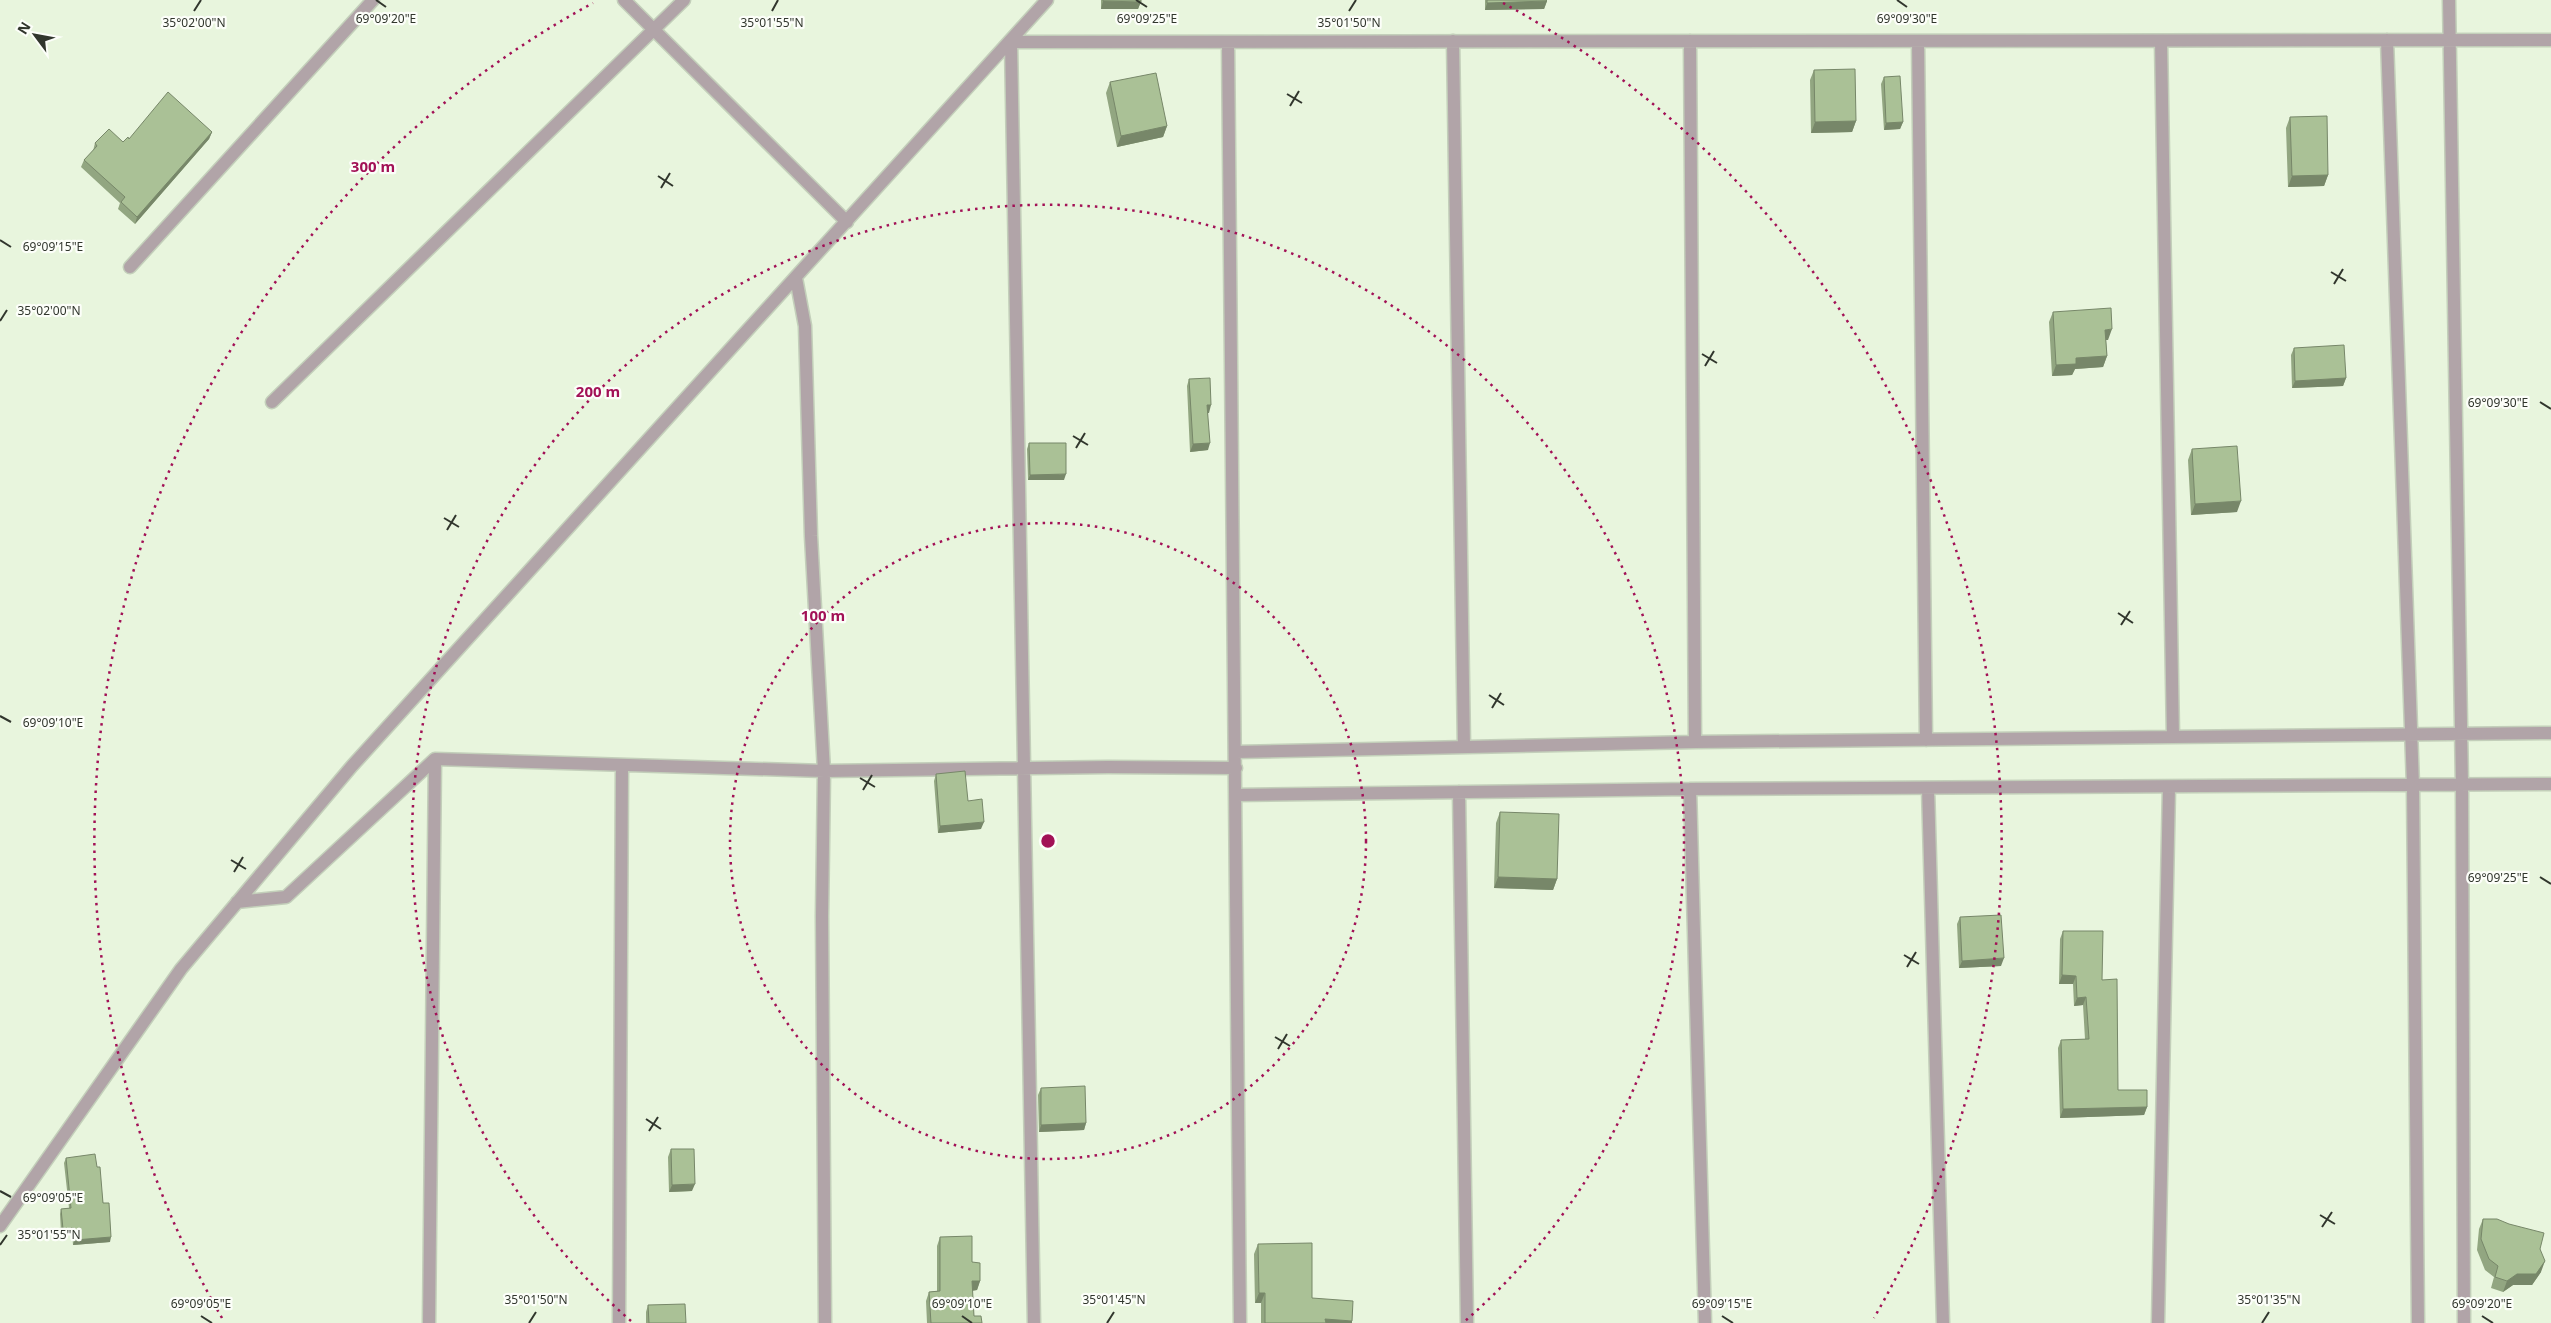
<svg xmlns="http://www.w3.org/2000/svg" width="2551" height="1323" viewBox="0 0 2551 1323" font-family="'Noto Sans',sans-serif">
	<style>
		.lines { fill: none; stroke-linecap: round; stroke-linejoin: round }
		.minor-casing { stroke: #c3cfba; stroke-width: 15 }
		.minor { stroke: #b1a4a8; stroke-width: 12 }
		.wall { fill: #92a681 }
		.shaded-wall { fill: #778769 }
		.building { fill: #aac196; stroke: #778769 }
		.ticks { fill: none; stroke: #31362d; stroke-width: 2 }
		.ring { fill: none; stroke: #a21156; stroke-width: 2.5; stroke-dasharray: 2.5 5 }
		.ticks-label { font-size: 12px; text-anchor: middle; fill: #31362d; stroke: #fcfef9; stroke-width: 4.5; stroke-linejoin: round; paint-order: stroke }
		.centre { fill: #a21156; stroke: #fcfef9; stroke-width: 2.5 }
		.ring-label { font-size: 15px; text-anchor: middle; font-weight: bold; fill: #a21156; stroke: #fcfef9; stroke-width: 4.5; stroke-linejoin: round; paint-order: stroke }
	</style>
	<rect width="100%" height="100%" fill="#e8f5dd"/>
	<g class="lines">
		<defs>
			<path id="minor" d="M624,0L847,222
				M2449,0L2462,785L2464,1323
				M2387,40L2413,786L2418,1323
				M1453,41L1464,747
				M1690,41L1695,742
				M1918,41L1926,740
				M2161,41L2173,737
				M1228,42L1240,1323
				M130,267L373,0
				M796,278L805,326L811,536L824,771L822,916L825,1323
				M272,402L684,0
				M1236,752L1695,742L2551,733
				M1928,788L1943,1323
				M1690,789L1705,1323
				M1459,792L1467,1323
				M1236,795L1690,789L2551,784
				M237,902L286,897L435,759L824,771L1108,767L1236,768
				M0,1226L181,969L352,766L1047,0
				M429,1323L435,759
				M619,1323L622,765
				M1034,1323L1011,42L2551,40
				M2158,1323L2169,787"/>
		</defs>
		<use href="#minor" class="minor-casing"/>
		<use href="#minor" class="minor"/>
	</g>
	<path class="wall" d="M1101,0H1141L1138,9H1101Z
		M1485,0H1546L1547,1L1544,9L1485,10Z
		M1814,70L1856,121L1852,132L1811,133L1810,80Z
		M1884,77L1903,122L1900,129L1884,130L1881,84Z
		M1110,82L1167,126L1163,137L1117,147L1106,93Z
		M2290,117L2328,175L2324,186L2288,187L2286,128Z
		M212,132L209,139L135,224L118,209L120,203L81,167L84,160L93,151L95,143L123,142L129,139Z
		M2053,312L2108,340H2106L2107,356L2103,367L2075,369L2072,375L2052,376L2049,322Z
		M2294,348L2346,378L2343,386L2292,388L2291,355Z
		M1189,379L1209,413H1208V450L1190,452L1187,386Z
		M1029,443L1064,480H1028L1027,449Z
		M2192,449L2237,512L2191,515L2188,460Z
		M936,774L968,801L981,829L938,833L934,781Z
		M1500,812L1557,879L1553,890L1494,888L1496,823Z
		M1960,917L2001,966L1959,968L1957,924Z
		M2063,931L2102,980L2118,1090L2147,1107L2144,1115L2060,1118L2058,1048L2061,1040L2085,1039L2083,1005L2074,1006L2073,984H2059L2060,939Z
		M1041,1088L1086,1123L1084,1130L1039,1132L1038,1095Z
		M671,1149L692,1191L669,1192L668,1157Z
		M66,1158L97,1167L110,1242L73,1245L72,1232L61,1233L60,1214L61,1209L69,1208L64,1163Z
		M2483,1219L2540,1249L2541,1272L2532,1285H2513L2503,1292L2491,1288L2494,1277L2485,1270L2477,1250L2479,1229Z
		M940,1237L972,1262L980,1281L977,1290L972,1291L974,1316L982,1323H927L926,1301L929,1292L937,1291V1246Z
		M1258,1244L1312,1298L1352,1323H1261V1303H1255L1254,1254Z
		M648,1305L686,1323H646V1312Z"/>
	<path class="shaded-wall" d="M1103,1L1141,2L1138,9H1101Z
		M1547,1L1544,9L1485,10L1487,3Z
		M1856,121L1852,132L1811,133L1815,122Z
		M1903,122L1900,129L1884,130L1886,123Z
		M1167,126L1163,137L1117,147L1121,136Z
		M212,132L209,139L135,224L137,217Z
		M2328,175L2324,186L2288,187L2292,176Z
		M2112,329L2108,340H2101L2105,330Z
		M2107,356L2103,367L2075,369L2072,375L2052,376L2056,365L2076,358Z
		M2346,378L2343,386L2292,388L2295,381Z
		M1207,405H1211L1209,413H1205Z
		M1210,443L1208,450L1190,452L1193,444Z
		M1066,474L1064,480H1028L1030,475Z
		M2241,501L2237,512L2191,515L2195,504Z
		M984,822L981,829L938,833L940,826Z
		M1498,877L1557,879L1553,890L1494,888Z
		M2004,958L2001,966L1959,968L1962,961Z
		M2062,975L2076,976L2073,984H2059Z
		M2086,997L2083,1005L2074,1006L2077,998Z
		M2147,1107L2144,1115L2060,1118L2063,1109Z
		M1086,1123L1084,1130L1039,1132L1041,1125Z
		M695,1184L692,1191L669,1192L672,1185Z
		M74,1228L72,1232L61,1233L63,1229Z
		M111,1237L110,1242L73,1245L75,1240Z
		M2545,1261L2541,1272L2532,1285H2513L2503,1292L2507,1281L2517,1274Z
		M972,1281H980L977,1290L968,1291Z
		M1259,1293H1265L1261,1303H1255Z
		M1325,1319L1352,1321V1323H1324Z"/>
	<path class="building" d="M1103,0H1141V2L1103,1Z
		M1487,0H1546L1547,1L1487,3Z
		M1855,69L1856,121L1815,122L1814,70Z
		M1156,73L1167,126L1121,136L1110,82Z
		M1900,76L1903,122L1886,123L1884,77Z
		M168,92L212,132L137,217L121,202L125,197L84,160L97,146L95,143L109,129L123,142L128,137L129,139Z
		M2327,116L2328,175L2292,176L2290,117Z
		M2111,308L2112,329L2105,330L2107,356L2076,358V364L2056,365L2053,312Z
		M2344,345L2346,378L2295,381L2294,348Z
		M1210,378L1211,405H1207L1210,443L1193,444L1189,379Z
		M1029,443H1066V474L1030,475Z
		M2237,446L2241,501L2195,504L2192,449Z
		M965,771L968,801L982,799L984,822L940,826L936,774Z
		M1500,812L1559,814L1557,879L1498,877Z
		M2001,915L2004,958L1962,961L1960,917Z
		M2063,931H2103L2102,980L2117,979L2118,1090H2147V1107L2063,1109L2061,1040L2089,1039L2086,997L2077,998L2076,976L2062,975Z
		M1085,1086L1086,1123L1041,1125V1088Z
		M671,1149H694L695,1184L672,1185Z
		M95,1154L97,1167H100L103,1203H109L111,1237L75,1240L74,1228L63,1229L61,1209L71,1208L66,1158Z
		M2483,1219H2497L2509,1224L2544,1233L2540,1249L2545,1261L2536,1274H2517L2507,1281L2495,1277L2498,1266L2489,1259L2481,1239Z
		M972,1236V1262L980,1263V1281H972L974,1316H981L982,1323H931L929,1292L940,1291V1237Z
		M1312,1243V1298L1353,1301L1352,1321L1325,1319L1326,1323H1265V1293H1259L1258,1244Z
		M685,1304L686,1323H649L648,1305Z"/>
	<path class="ticks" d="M376,0L386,7M1136,0L1147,7M1897,0L1907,7M194,11L201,0M772,11L778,0M1349,11L1356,0M1287,94L1302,103M1290,106L1299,91M658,176L673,186M661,188L670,173M0,240L11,247M2331,272L2346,281M2334,284L2343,269M0,321L7,310M1702,354L1717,363M1705,366L1714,351M2540,402L2551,409M1073,436L1088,445M1076,448L1085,433M444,518L459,527M447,530L456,515M2118,613L2133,623M2121,625L2130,611M1489,695L1504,705M1492,708L1501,693M0,716L11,722M860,778L875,787M863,790L872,775M231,860L246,869M234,872L243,857M2540,877L2551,884M1904,955L1919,964M1907,967L1916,952M1275,1037L1290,1046M1278,1049L1287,1034M646,1119L661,1129M649,1131L658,1117M0,1191L11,1197M2320,1215L2335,1224M2322,1227L2332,1212M0,1245L7,1235M201,1316L212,1323M962,1316L972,1323M1722,1316L1733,1323M2482,1316L2493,1323M529,1323L536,1312M1107,1323L1114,1312M2262,1323L2269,1312"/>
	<g class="ring">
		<circle cx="1048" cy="841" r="318"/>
		<path d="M631 1321A636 636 0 1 1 1465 1321"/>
		<path d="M222 1318A954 954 0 0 1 593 3M1503 3A954 954 0 0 1 1874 1318"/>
	</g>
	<g class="ticks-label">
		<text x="386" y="23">69°09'20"E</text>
		<text x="1147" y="23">69°09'25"E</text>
		<text x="1907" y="23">69°09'30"E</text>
		<text x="194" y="27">35°02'00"N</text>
		<text x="772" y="27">35°01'55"N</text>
		<text x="1349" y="27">35°01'50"N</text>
		<text x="53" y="251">69°09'15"E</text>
		<text x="49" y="315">35°02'00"N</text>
		<text x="2498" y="407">69°09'30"E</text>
		<text x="53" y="727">69°09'10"E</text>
		<text x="2498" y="882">69°09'25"E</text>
		<text x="53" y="1202">69°09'05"E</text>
		<text x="49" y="1239">35°01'55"N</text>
		<text x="536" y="1304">35°01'50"N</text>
		<text x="1114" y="1304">35°01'45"N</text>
		<text x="2269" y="1304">35°01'35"N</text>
		<text x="201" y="1308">69°09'05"E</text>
		<text x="962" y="1308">69°09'10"E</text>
		<text x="1722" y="1308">69°09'15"E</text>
		<text x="2482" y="1308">69°09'20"E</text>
	</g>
	<circle cx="1048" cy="841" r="8" class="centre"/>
	<g class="ring-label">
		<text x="373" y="172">300 m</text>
		<text x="598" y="397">200 m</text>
		<text x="823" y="621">100 m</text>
	</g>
	<g transform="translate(35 35) rotate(302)" stroke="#fcfef9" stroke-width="4" paint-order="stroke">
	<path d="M0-4L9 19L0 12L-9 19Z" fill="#31362d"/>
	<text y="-8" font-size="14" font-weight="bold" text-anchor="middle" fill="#31362d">N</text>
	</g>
</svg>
